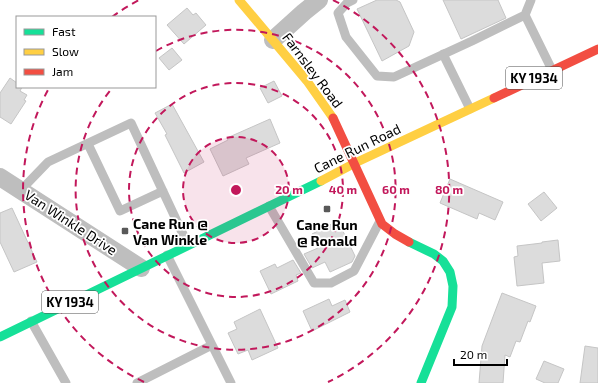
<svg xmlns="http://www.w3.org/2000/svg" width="598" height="383" viewBox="0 0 598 383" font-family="'Exo 2',sans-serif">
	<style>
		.building { fill: #dcdcdc; stroke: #c5c5c5 }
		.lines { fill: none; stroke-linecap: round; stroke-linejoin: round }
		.lane { stroke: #bebebe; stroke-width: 9 }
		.street { stroke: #bebebe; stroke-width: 18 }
		.fast { stroke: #16e098; stroke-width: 9 }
		.slow { stroke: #ffcf43; stroke-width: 9 }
		.jam { stroke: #f24e42; stroke-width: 9 }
		.ring { fill: none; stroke: #c2185b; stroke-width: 2; stroke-dasharray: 7 5 }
		.poi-dot { fill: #595959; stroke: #fff; stroke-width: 1.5 }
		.labels { text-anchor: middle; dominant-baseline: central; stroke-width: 3.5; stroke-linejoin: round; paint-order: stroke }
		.shield { fill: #fff; stroke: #4c4c4c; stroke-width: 1 }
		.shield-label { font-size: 13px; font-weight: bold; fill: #000 }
		.street-label { font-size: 14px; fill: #000; stroke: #fff }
		.poi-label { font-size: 14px; font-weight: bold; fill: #000; stroke: #fff; text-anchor: start }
		.centre { fill: #c2185b; stroke: #fff; stroke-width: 2 }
		.ring-label { font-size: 12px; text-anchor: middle; font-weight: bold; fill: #c2185b; stroke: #fff; stroke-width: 3.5; stroke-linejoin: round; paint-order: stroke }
	</style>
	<rect width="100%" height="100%" fill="#fff"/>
	<path class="building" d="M377,0H396L400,2L414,32L409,46L382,61L357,9Z
		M443,0H498L506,18L461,39Z
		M187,8L193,15L196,13L206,25L184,44L167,25Z
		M172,48L182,60L169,70L159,58Z
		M10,78L17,83V87H22L20,91L27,95L24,100L26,101L11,124L0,117V93Z
		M274,81L282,96L268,103L260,88Z
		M172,104L204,162L184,173L165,135L167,134L155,113Z
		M270,119L280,143L246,158L249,164L223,176L210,149L228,140L227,138Z
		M450,179L503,202L495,220L479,213L477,219L440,203Z
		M544,192L557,208L541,221L528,204Z
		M12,208L37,262L14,272L0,242V213Z
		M338,221L355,256L352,262L330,272L325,262L312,268L304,254L318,248L312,234Z
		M558,240L560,261L542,263L544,283L517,286L514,257L518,256L517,246L542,243V242Z
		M293,260L301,273L296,275L298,281L271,294L260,271L275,264L277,268Z
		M502,293L536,306L530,322L528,321L520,342L516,341L510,357L505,355L503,383H479L482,346Z
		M329,299L332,306L345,300L350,312L312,331L303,311Z
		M260,309L278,348L252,360L248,350L238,354L228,333L237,329L234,322Z
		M585,346L598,348V383H580Z
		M544,361L564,369L558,383H545L536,379Z"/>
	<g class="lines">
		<path class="lane" d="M353,0L347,3L338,13L346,37L377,76L394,77L472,41L525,15L531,0
			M525,15L552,70
			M443,54L470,109
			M88,144L120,211L163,191
			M21,190L48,162L131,123L188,245
			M269,206L314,283H331L354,271L380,221
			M31,321L66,383
			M212,345L231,383
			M137,383L212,345L167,255"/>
		<path class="street" d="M273,40L304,12L319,0
			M0,177L141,268"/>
		<path class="fast" d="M409,242L434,254L443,261L450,272L453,286L452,307L421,383
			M0,337L321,181"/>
		<path class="slow" d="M239,0L307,81L333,118
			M321,181L355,163L494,98"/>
		<path class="jam" d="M494,98L598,49
			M333,118L382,224L395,234L409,242"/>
	</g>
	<circle cx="236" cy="190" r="53" fill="#c2185b" fill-opacity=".12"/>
	<g class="ring">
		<circle cx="236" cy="190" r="53"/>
		<circle cx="236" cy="190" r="107"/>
		<path d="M156 51A160 160 0 1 1 113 87"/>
		<path d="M144 382A213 213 0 0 1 49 88M112 17A213 213 0 0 1 139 0M333 0A213 213 0 0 1 328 382"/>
	</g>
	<g class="poi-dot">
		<rect x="323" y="205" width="8" height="8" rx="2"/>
		<rect x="121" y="227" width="8" height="8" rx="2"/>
	</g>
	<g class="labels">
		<g class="shield">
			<rect x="506" y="67" width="56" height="22" rx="3"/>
			<rect x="42" y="291" width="56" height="22" rx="3"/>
		</g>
		<g class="shield-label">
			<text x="534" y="78">KY 1934</text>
			<text x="70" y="302">KY 1934</text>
		</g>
		<g class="street-label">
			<text transform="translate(313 70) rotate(53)">Farnsley Road</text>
			<text transform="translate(357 148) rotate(-26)">Cane Run Road</text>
			<text transform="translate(71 222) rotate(33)">Van Winkle Drive</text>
		</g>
		<g class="poi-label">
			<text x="133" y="223">Cane Run @<tspan x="133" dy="16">Van Winkle</tspan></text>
			<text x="327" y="224" text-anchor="middle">Cane Run<tspan x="327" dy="16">@ Ronald</tspan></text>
		</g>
	</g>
	<circle cx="236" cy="190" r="6" class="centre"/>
	<g class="ring-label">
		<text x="289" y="194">20 m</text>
		<text x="343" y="194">40 m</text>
		<text x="396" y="194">60 m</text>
		<text x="449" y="194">80 m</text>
	</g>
	<rect x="16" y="16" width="140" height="72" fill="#ffffff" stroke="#999999"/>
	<rect x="24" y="29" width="20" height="6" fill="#16e098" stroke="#999999"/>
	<text x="52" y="36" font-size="12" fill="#000000">Fast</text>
	<rect x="24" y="49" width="20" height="6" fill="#ffcf43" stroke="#999999"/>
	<text x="52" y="56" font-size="12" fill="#000000">Slow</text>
	<rect x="24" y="69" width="20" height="6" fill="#f24e42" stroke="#999999"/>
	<text x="52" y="76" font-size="12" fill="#000000">Jam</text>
	<path d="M454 359v6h53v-6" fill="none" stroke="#000000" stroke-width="2"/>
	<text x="460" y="359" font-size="12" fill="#000000" stroke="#ffffff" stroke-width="3" paint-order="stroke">20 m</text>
</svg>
